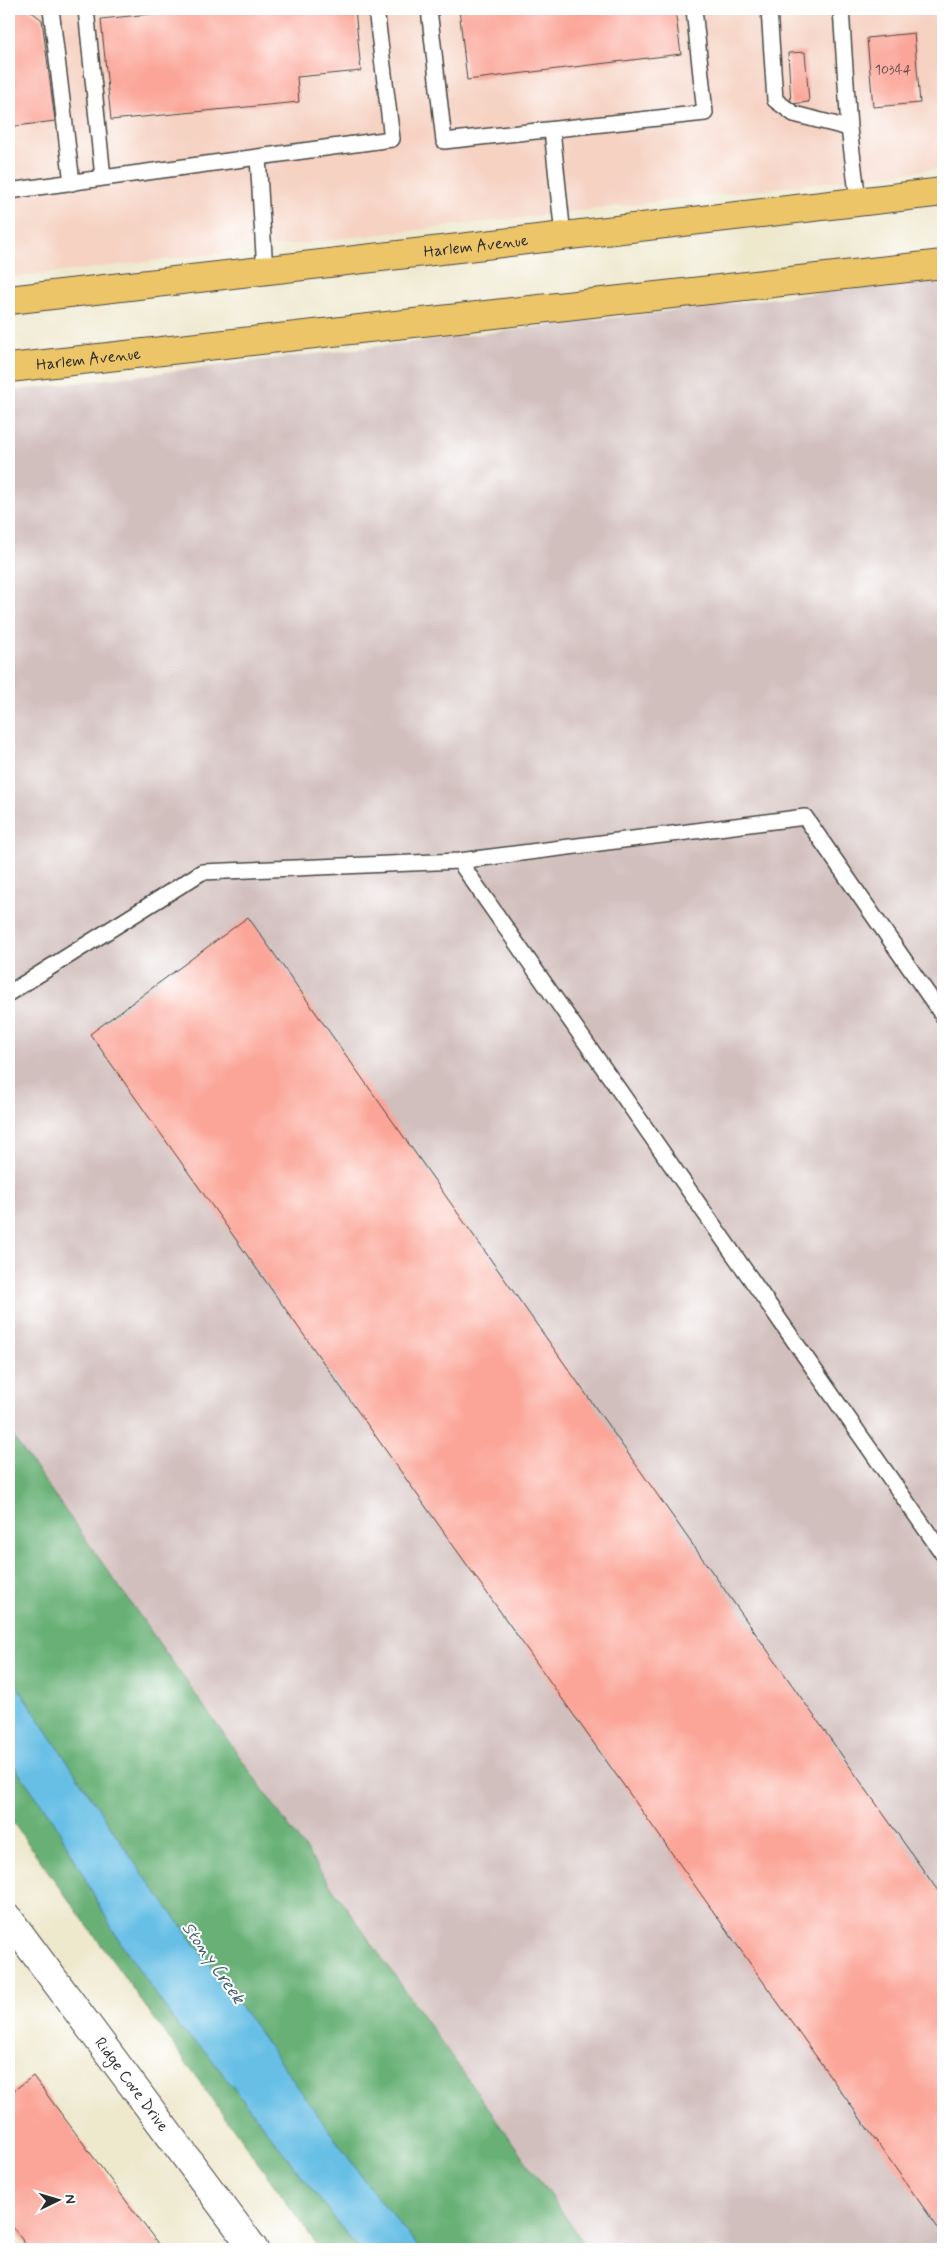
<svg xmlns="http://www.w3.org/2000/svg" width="952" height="2258" viewBox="0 0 952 2258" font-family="Mynerve,sans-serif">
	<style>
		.built { fill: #f5d2c2 }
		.industrial { fill: #d1bfbd }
		.forest { fill: #68b076; stroke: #4a6e50 }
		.water { fill: #68bfe5; stroke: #4a7588 }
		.building { fill: #fba598 }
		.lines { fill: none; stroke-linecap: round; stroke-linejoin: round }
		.lane-casing { stroke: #484743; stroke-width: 18 }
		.street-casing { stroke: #484743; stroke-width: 30 }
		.primary-casing { stroke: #484743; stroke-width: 30 }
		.lane { stroke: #fff; stroke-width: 15 }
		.street { stroke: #fff; stroke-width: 28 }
		.primary { stroke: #edc569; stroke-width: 28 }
		.labels { text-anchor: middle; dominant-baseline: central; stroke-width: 4; stroke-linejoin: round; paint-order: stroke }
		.number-label { font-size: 14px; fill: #5f4a46 }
		.street-label { font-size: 16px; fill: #2b2b2b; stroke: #fff }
		.water-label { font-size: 18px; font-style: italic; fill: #405f6c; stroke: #fff }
	</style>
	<rect width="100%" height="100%" fill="#fff"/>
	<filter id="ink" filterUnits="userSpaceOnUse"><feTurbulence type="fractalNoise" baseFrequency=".02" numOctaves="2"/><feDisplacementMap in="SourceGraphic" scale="10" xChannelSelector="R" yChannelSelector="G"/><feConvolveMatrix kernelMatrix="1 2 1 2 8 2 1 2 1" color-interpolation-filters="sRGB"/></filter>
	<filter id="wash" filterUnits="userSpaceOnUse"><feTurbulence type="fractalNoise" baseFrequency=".0096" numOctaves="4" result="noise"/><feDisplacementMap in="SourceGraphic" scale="20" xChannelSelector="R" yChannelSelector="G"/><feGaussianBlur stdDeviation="1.12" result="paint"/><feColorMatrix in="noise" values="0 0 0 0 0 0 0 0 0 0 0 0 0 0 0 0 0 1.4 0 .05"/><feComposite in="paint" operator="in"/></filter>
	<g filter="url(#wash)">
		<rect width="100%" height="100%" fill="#eee8cd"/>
		<path class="built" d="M9,9H943V168L9,278Z"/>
		<path class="industrial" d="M943,278V2249H588L9,1431V391Z"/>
		<path class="forest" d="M9,1431L588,2249H420L367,2184L214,1969L141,1872L9,1674Z
			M9,1759L54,1821L115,1934L179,2028L206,2052L358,2249H320L9,1817Z"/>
		<path class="water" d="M9,1674L141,1872L214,1969L367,2184L420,2249H358L206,2052L179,2028L115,1934L54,1821L9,1759Z"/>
		<g id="blocks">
			<path class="building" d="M9,9H28L42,20L55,121L9,127Z
				M199,9H355L361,71L297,77L299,102L111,120L101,19Z
				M459,9H675L681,54L467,80Z
				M914,33L920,103L873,107L867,38Z
				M805,52L809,102L791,104L788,53Z
				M248,917L943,1898V2235L90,1034Z
				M33,2076L162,2249H29L9,2222V2094Z"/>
		</g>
	</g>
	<g filter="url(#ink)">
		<use href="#blocks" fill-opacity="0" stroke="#484743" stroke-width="1"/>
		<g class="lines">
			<defs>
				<path id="lane" d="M51,9L72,183
					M86,9L103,178L258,157L265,271
					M429,9L444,141L705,113L694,9
					M769,9L775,100L794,114L849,128
					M841,9L849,128L858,201
					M552,130L563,236
					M258,157L392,139L376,9
					M9,191L103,178
					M459,861L943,1554
					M9,993L202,872L459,861L805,817L943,1016"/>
				<g id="street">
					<path id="s1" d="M9,1919L254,2249"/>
				</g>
				<g id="primary">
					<path id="s2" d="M9,300L943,192"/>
					<path id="s3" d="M9,368L943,264"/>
				</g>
			</defs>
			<use href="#lane" class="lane-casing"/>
			<use href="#street" class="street-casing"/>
			<use href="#primary" class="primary-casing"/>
			<use href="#lane" class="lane"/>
			<use href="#street" class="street"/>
			<use href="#primary" class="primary"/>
		</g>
	</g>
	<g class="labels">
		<g class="number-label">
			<text x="893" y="70">10344</text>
		</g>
		<g class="street-label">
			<text stroke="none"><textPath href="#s2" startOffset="470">Harlem Avenue</textPath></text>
			<text stroke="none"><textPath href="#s3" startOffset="80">Harlem Avenue</textPath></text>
			<text stroke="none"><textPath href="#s1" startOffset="206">Ridge Cove Drive</textPath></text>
		</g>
		<g class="water-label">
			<text transform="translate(213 1963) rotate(55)">Stony Creek</text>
		</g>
	</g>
	<rect width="952" height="2258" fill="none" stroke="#fff" stroke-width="30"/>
	<g transform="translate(58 2200) rotate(85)" stroke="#ffffff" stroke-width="4" paint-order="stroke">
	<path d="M0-4L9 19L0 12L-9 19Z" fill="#2b2b2b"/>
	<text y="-8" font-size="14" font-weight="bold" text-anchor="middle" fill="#2b2b2b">N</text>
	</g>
</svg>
